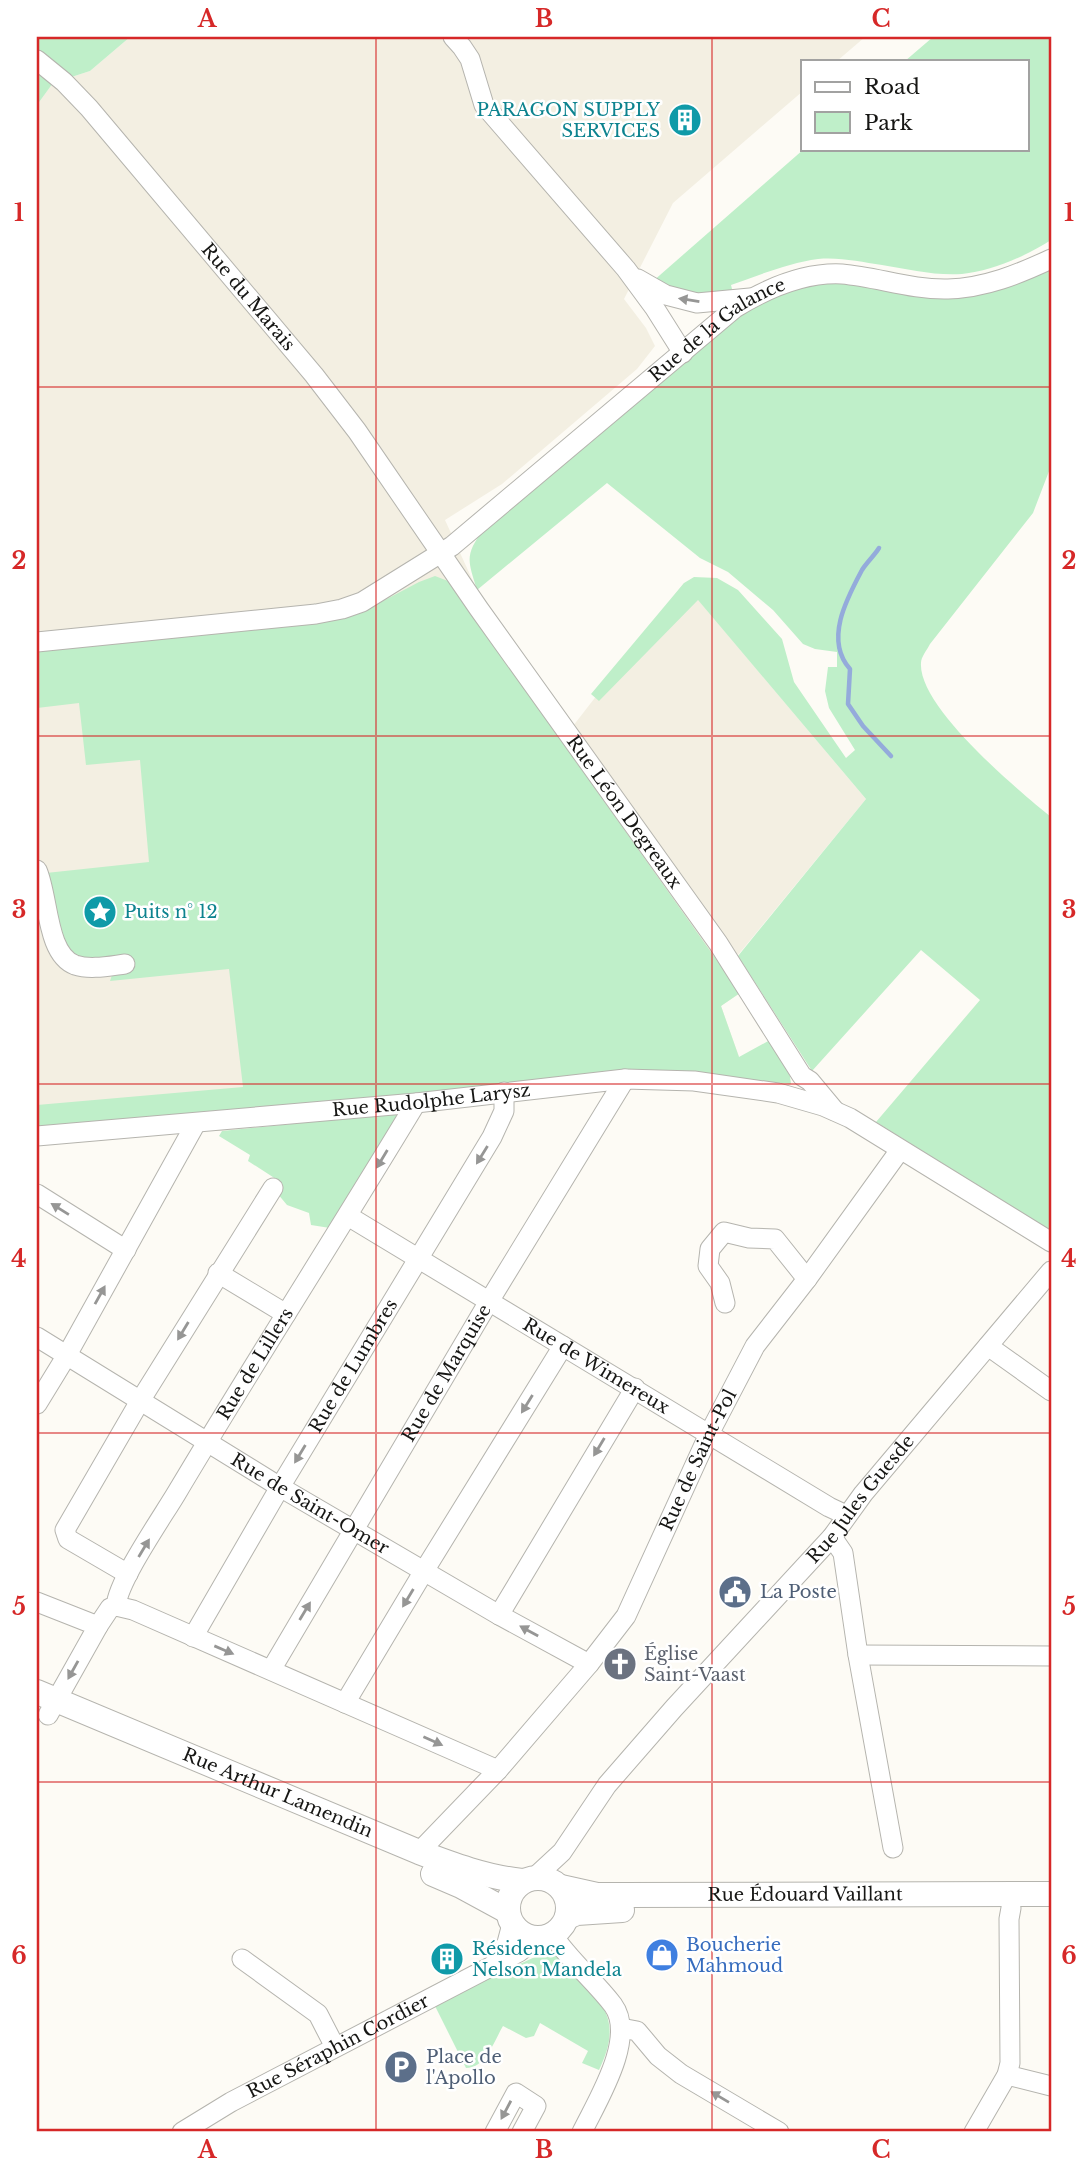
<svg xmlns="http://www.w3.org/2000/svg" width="1088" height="2169" viewBox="0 0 1088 2169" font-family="'Libre Baskerville',serif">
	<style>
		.built { fill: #f3efe2 }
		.green { fill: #bfefc9 }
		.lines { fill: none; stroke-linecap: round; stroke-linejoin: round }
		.stream { stroke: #94abdb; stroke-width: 4.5 }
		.minor-casing { stroke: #b5b4ae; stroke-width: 21 }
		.major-casing { stroke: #b5b4ae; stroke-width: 26 }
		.minor { stroke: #fff; stroke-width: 19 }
		.major { stroke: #fff; stroke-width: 24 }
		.oneway { fill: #969695 }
		.grid { fill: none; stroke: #d62828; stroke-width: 2; stroke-opacity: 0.55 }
		.labels { text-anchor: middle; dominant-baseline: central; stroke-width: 5; stroke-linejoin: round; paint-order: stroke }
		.culture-label { font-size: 18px; fill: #0d838f; stroke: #fff; text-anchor: start }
		.street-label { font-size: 18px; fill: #161614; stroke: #fff }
		.service-label { font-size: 18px; fill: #4e5e75; stroke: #fff; text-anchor: start }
		.worship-label { font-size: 18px; fill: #5b616d; stroke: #fff; text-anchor: start }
		.shop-label { font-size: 18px; fill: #366cbe; stroke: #fff; text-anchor: start }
		.neatline { fill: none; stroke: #d62828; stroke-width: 2.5 }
		.grid-label { font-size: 23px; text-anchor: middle; font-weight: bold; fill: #d62828 }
	</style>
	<rect width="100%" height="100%" fill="#fdfbf5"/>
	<path class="built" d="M130,37H865L837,61H803V91L673,203L624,299L646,328L655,346L637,369L502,484L445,520L477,590L573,726L684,583L866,799L738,955L755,983L721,1006L753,1096L708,1091L636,1087L222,1131H180L37,1143V105L53,83L90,71Z"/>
	<path class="green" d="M37,37H130L90,71L53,83L37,105Z
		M933,37H1051V240C1026,256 992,271 962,274C935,276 908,269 882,265C861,262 840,257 818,259C789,263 759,275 731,285L733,293L705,298L652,282L804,149H1027V61H905Z
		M1051,269V466L1033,513L930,644C927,650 921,657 921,663C918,707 1018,790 1051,817V1231L876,1122L980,1000L921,950L812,1071L738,956L866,799L698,600L599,701L591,694L684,583L694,577L717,578L738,590L782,639L794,682L846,758L855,750L829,708L825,691L828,667H837V652L815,649L803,644L773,610L728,572L700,558L607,483L477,590C467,558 465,555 485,527L753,306L792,290L829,281L994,290Z
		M435,576L448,581L740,993L721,1006L739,1057L770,1040L790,1076L791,1084L688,1073L37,1130V1105L243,1087L229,969L110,981L113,972L88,961L72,957L62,945L46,873L149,862L140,760L86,765L79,703L37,708V651L364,611L419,582Z
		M397,1113L401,1117L330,1228L311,1225L309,1213L287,1205L277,1193L279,1181L248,1161L250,1155L219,1136L222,1131Z
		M552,1949L603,2007C615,2028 609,2049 599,2070L582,2063L588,2051L540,2023L534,2036L526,2038L503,2026C494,2041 486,2068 466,2068L434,2004Z"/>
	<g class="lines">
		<path class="stream" d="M879,548C874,556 867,562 862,570C847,598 824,640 850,669L848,704L863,726L891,756"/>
		<defs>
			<g id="minor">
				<path d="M453,37L462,47L470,59L484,105L626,269L654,307L683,353"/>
				<path id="s1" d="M37,60L64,82L89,108L314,375L357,431L479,609L718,943L802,1076L810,1081L835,1111"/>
				<path d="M638,279L666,295L697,303L750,298"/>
				<path id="s2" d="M37,642L316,614L342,609L362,602L452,546L735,308C766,289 804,272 842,274C877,277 912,290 948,289C985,288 1019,274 1051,259"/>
				<path d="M37,870C49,897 46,954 75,965C90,970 109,966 125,964"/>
				<path id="s3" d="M37,1136L416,1103L625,1079L694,1081L778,1093L823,1106L850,1118L1051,1242"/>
				<path d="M37,1194L126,1250"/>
				<path id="s4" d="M348,1216L829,1507L846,1515"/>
				<path d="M218,1273L286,1314"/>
				<path d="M725,1303L720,1283L708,1266L710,1249L724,1232L749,1238L775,1239L807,1279"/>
				<path id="s5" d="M37,1337L280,1487L499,1615L589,1664"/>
				<path d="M988,1346L1051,1391"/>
				<path d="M37,1404L67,1355L196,1123"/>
				<path d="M832,1537L843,1553L858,1655L893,1848"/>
				<path d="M128,1574L68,1539L65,1530L140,1401L273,1188"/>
				<path d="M37,1602L98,1626L48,1715"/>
				<path d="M116,1606L133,1610L498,1770"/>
				<path d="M499,1615L635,1388"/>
				<path id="s6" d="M98,1626L110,1608L116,1606C118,1581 161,1519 176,1494C254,1363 337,1234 416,1103"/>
				<path id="s7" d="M193,1637L280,1487L492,1137L504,1111V1092"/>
				<path d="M858,1655L1051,1656"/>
				<path id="s8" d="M271,1670L488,1303L625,1079"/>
				<path d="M345,1703L424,1571L563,1346"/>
				<path id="s9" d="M419,1852L498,1770L589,1664L626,1616L709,1434L755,1346L807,1279L900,1150"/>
				<path id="s10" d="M535,1877L562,1852L607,1785L674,1708L832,1537L863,1494L1051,1271"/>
				<path d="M552,1934C569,1960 594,1980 613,2005C637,2038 597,2101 582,2132"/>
				<path d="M242,1959L318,2014L335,2047"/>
				<path d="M495,1963L507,1943L512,1924"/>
				<path d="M621,2028L637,2031L658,2056L681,2074L779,2132"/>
				<path d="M1007,2075L1051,2086"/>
				<path id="s11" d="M182,2132L231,2102L519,1952L537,1938"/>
				<path d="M495,2132L516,2093L536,2106L522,2132"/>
				<path d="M974,2132L1007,2075L1010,2063L1009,1919L1011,1908"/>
			</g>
			<g id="major">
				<path id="s12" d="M37,1692L419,1852C453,1865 486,1877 522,1881"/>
				<path d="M433,1874L461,1886L507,1911"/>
				<circle cx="538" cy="1908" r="30"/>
				<path id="s13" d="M561,1887L597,1895H619L1051,1894"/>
				<path d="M567,1917L577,1913L622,1910"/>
			</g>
		</defs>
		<use href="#minor" class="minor-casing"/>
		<use href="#major" class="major-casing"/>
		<use href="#minor" class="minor"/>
		<use href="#major" class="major"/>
	</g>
	<defs><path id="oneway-solid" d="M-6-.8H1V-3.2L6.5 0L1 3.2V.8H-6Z" transform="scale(1.75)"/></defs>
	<g class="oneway">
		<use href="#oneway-solid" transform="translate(689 300) rotate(-171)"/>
		<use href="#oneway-solid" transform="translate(482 1155) rotate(122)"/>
		<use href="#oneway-solid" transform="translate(382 1159) rotate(121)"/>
		<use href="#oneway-solid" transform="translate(60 1209) rotate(-148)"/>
		<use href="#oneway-solid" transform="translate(100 1295) rotate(-61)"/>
		<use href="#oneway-solid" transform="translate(183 1331) rotate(121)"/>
		<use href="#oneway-solid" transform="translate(527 1404) rotate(122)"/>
		<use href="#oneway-solid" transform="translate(599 1447) rotate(121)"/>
		<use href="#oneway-solid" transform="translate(300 1454) rotate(121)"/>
		<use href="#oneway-solid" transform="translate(144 1548) rotate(-59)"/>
		<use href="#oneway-solid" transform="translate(408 1598) rotate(121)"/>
		<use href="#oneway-solid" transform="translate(305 1611) rotate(-59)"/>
		<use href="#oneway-solid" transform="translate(529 1631) rotate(-151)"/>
		<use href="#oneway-solid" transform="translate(224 1650) rotate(23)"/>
		<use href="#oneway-solid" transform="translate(73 1670) rotate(119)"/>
		<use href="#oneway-solid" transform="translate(433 1741) rotate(24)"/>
		<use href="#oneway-solid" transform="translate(720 2097) rotate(-149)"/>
		<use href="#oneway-solid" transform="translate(506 2110) rotate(118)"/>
	</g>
	<path class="grid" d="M376,37V2132M712,37V2132M37,387H1051M37,736H1051M37,1084H1051M37,1433H1051M37,1782H1051"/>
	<defs>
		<symbol id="building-disc" viewBox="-11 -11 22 22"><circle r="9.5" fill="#0f9aa8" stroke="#fff"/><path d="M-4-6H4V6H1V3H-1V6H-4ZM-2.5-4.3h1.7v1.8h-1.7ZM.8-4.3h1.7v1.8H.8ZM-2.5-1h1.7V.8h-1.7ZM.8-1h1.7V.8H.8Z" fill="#fff"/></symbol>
		<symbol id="sight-disc" viewBox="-11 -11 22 22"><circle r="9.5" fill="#0f9aa8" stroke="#fff"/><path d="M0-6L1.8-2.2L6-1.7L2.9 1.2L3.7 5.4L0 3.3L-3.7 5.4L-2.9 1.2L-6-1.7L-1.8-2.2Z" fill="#fff"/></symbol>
		<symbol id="civic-disc" viewBox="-11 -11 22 22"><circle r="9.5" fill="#5c6f8a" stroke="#fff"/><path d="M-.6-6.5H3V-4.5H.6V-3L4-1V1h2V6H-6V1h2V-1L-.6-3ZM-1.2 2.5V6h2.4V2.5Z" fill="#fff"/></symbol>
		<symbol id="church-disc" viewBox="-11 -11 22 22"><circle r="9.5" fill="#6b7280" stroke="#fff"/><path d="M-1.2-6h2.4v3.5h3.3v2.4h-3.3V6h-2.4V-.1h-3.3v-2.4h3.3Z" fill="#fff"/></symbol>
		<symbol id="shop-disc" viewBox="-11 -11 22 22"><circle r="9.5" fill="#3f7fe0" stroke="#fff"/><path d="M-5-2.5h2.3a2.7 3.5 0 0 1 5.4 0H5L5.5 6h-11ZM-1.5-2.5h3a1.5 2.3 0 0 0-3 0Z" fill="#fff"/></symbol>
		<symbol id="parking-disc" viewBox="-11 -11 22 22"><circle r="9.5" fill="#5c6f8a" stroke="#fff"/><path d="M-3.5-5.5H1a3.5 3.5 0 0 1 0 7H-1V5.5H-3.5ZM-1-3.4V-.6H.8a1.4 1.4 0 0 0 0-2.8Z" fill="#fff"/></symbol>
	</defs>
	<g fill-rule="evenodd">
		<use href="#building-disc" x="666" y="101" width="38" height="38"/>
		<use href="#sight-disc" x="81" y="893" width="38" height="38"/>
		<use href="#civic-disc" x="716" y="1573" width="38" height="38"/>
		<use href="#church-disc" x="601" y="1645" width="38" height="38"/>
		<use href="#shop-disc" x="643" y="1936" width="38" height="38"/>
		<use href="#building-disc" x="428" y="1940" width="38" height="38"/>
		<use href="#parking-disc" x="382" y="2048" width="38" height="38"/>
	</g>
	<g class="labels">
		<g class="culture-label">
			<text x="660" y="110" text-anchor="end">PARAGON SUPPLY<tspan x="660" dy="21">SERVICES</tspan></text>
			<text x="124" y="912">Puits n° 12</text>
			<text x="472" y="1949">Résidence<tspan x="472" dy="21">Nelson Mandela</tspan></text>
		</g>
		<g class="street-label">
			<text stroke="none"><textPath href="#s1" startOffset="318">Rue du Marais</textPath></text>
			<text stroke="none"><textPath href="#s2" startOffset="777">Rue de la Galance</textPath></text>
			<text stroke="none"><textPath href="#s1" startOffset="956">Rue Léon Degreaux</textPath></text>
			<text stroke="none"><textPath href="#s3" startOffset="396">Rue Rudolphe Larysz</textPath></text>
			<text stroke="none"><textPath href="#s6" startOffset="308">Rue de Lillers</textPath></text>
			<text stroke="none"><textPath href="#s7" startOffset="315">Rue de Lumbres</textPath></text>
			<text stroke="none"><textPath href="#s4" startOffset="290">Rue de Wimereux</textPath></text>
			<text stroke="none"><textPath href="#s8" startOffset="345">Rue de Marquise</textPath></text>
			<text stroke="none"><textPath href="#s9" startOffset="486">Rue de Saint-Pol</textPath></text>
			<text stroke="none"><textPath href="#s10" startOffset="500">Rue Jules Guesde</textPath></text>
			<text stroke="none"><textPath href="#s5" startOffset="320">Rue de Saint-Omer</textPath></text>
			<text stroke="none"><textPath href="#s12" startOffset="261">Rue Arthur Lamendin</textPath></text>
			<text stroke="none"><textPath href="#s13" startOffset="245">Rue Édouard Vaillant</textPath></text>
			<text stroke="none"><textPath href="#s11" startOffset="178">Rue Séraphin Cordier</textPath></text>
		</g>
		<g class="service-label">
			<text x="760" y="1592">La Poste</text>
			<text x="426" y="2057">Place de<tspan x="426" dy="21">l'Apollo</tspan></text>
		</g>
		<g class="worship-label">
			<text x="644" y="1654">Église<tspan x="644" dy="21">Saint-Vaast</tspan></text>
		</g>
		<g class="shop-label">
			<text x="686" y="1945">Boucherie<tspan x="686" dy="21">Mahmoud</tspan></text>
		</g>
	</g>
	<rect width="1088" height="2169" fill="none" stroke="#ffffff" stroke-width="77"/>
	<rect x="801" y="60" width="228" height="91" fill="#ffffff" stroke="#a2a2a1" stroke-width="2"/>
	<rect x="815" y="82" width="35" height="10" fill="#ffffff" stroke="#a2a2a1" stroke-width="2"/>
	<text x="864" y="94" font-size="21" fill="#161614">Road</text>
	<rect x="815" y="112" width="35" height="21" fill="#bfefc9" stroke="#a2a2a1" stroke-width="2"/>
	<text x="864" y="130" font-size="21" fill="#161614">Park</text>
	<rect x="38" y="38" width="1012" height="2092" class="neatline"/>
	<g class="grid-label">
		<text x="207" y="27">A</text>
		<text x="544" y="27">B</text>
		<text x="881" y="27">C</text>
		<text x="19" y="221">1</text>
		<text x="1069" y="221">1</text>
		<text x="19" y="569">2</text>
		<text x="1069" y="569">2</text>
		<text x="19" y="918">3</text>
		<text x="1069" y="918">3</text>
		<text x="19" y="1267">4</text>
		<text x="1069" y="1267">4</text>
		<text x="19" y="1615">5</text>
		<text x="1069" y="1615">5</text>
		<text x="19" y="1964">6</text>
		<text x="1069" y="1964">6</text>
		<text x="207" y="2158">A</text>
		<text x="544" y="2158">B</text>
		<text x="881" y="2158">C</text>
	</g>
</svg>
